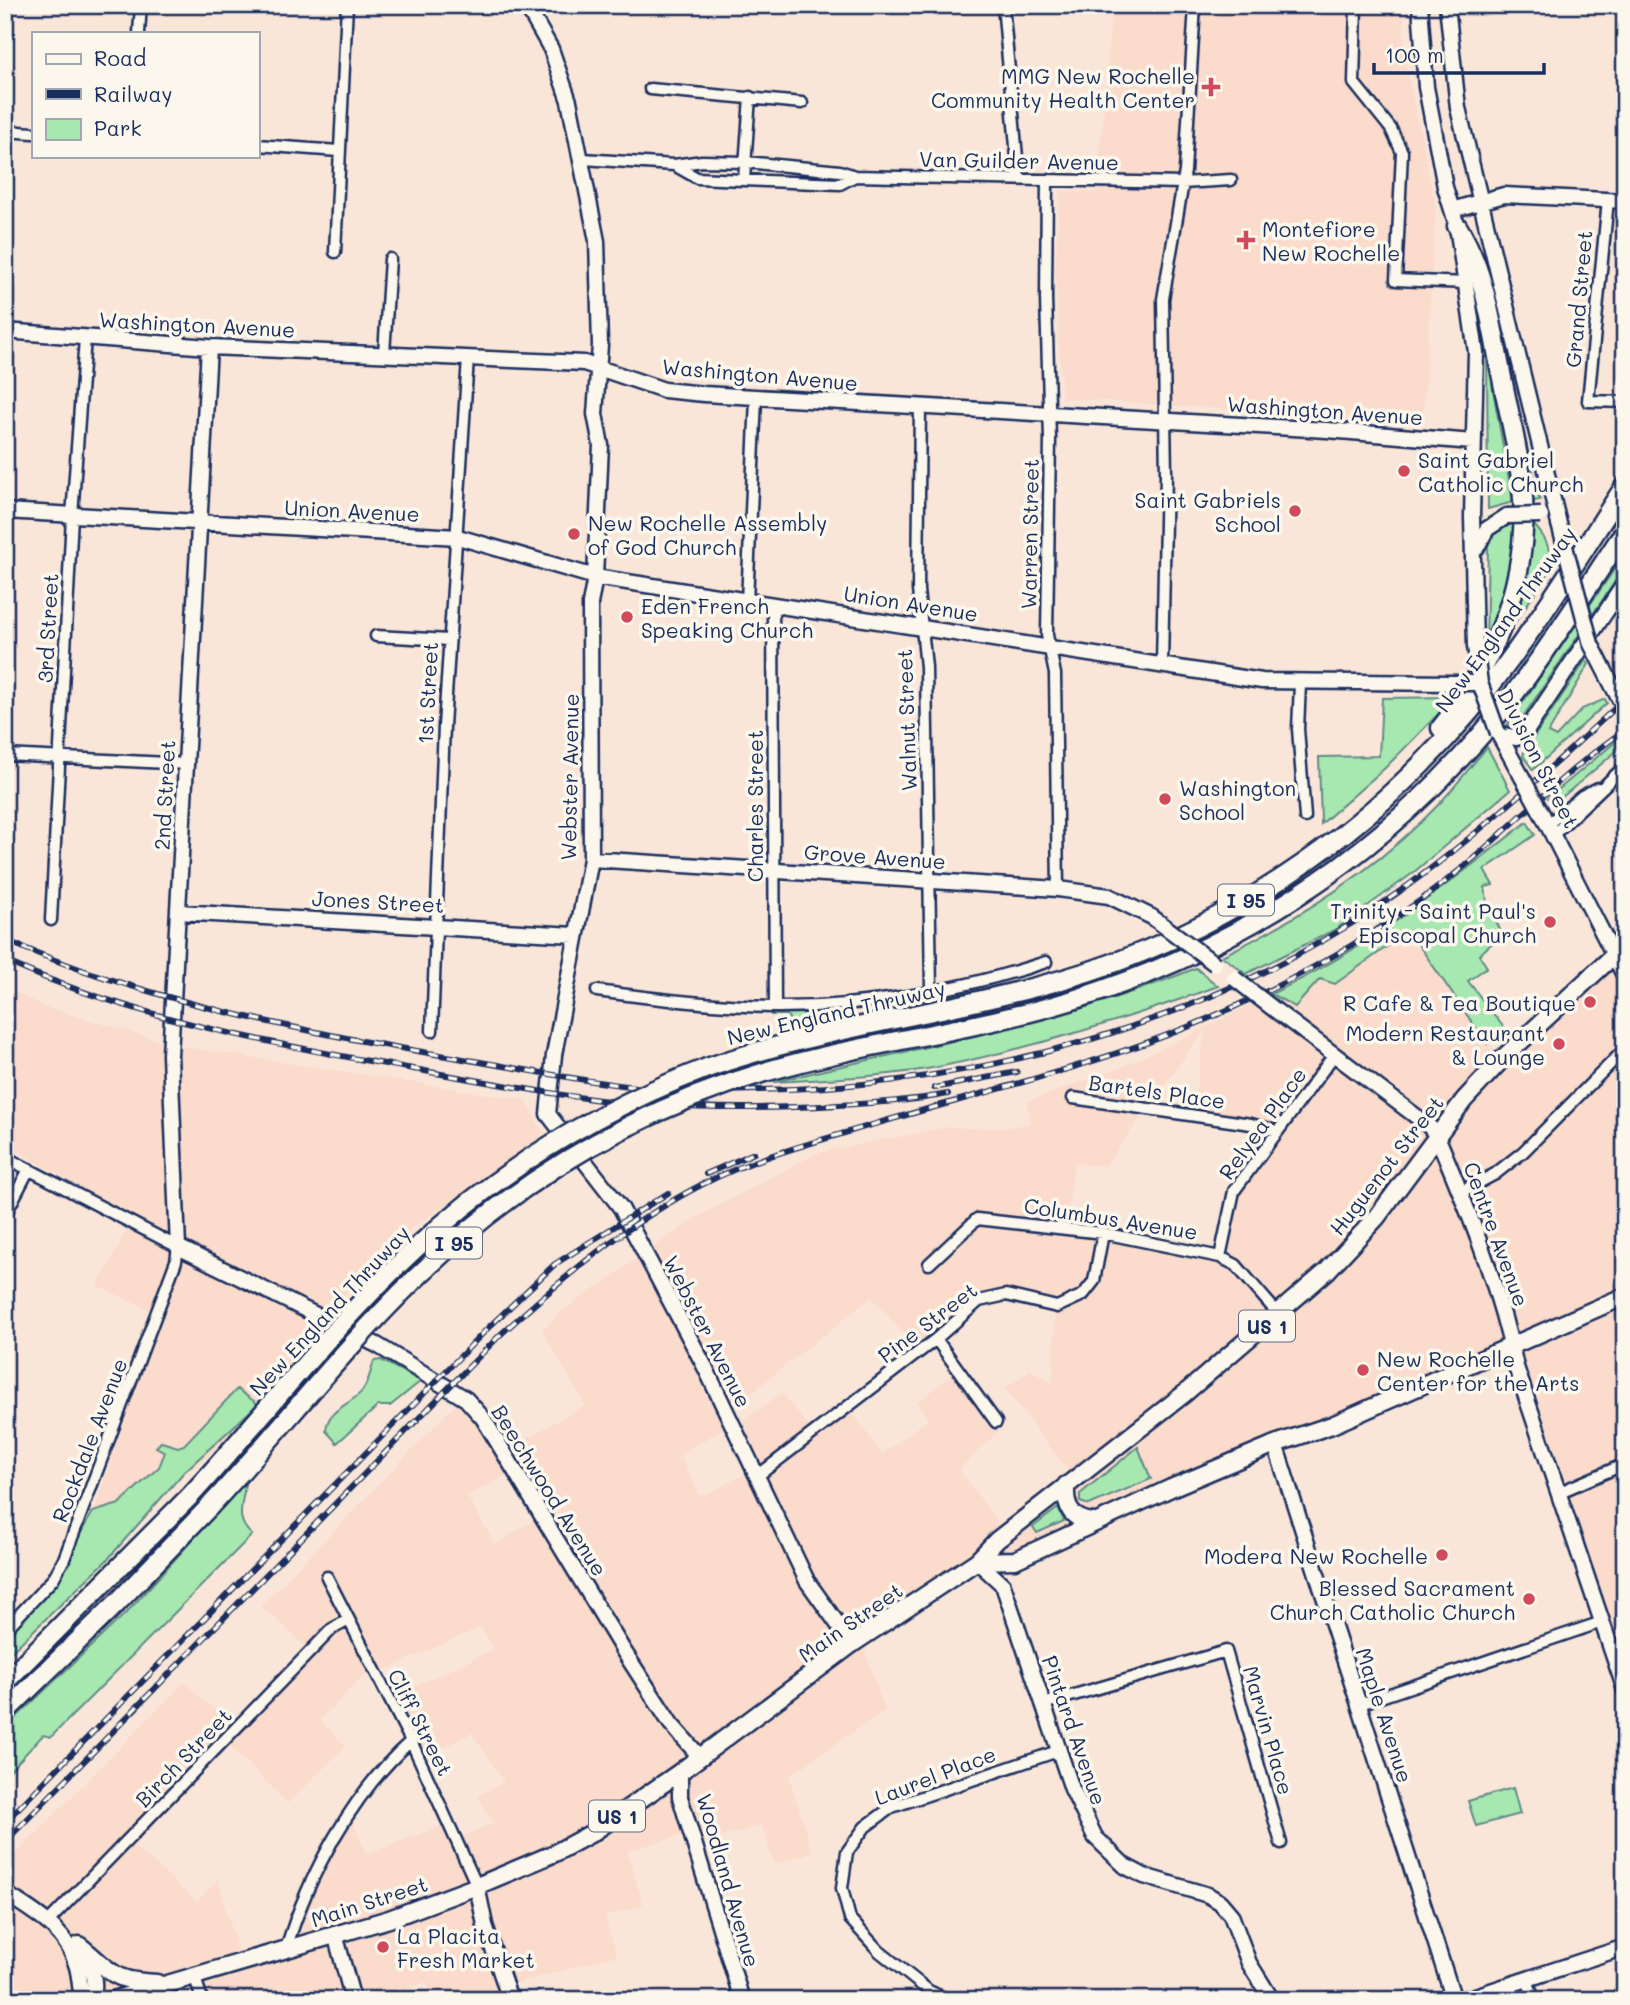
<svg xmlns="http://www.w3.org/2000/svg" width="1630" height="2005" viewBox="0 0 1630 2005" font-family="Mali,sans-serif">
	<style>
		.built { fill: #fadbcc; fill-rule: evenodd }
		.green { fill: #a7e7b0; stroke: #618b87; stroke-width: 2 }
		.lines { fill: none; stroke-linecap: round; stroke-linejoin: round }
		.street-casing { stroke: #1b2f5e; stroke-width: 15 }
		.secondary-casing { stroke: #1b2f5e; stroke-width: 19 }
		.primary-casing { stroke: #1b2f5e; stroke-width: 21 }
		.highway-casing { stroke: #1b2f5e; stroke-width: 23 }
		.street { stroke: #fbf7ec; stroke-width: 10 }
		.secondary { stroke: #fbf7ec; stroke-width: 14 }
		.primary { stroke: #fbf7ec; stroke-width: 16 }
		.highway { stroke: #fbf7ec; stroke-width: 18 }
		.rail-casing { stroke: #1b2f5e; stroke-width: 6 }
		.rail { stroke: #fbf7ec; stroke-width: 3.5; stroke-dasharray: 10; stroke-linecap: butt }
		.secondary-bridge-casing { stroke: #1b2f5e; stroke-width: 19; stroke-linecap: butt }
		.highway-bridge-casing { stroke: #1b2f5e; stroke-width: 23; stroke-linecap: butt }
		.secondary-bridge { stroke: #fbf7ec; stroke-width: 14 }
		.highway-bridge { stroke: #fbf7ec; stroke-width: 18 }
		.poi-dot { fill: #d1495b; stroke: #fbf7ec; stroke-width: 2.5 }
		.labels { text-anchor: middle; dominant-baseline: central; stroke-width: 7; stroke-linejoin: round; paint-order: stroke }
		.shield { fill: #fbf7ec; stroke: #5e6b89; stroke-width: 2 }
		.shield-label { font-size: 19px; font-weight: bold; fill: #1b2f5e }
		.poi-label { font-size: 21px; fill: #1b2f5e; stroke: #fbf7ec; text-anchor: end }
		.street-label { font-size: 21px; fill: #1b2f5e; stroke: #fbf7ec }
	</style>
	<rect width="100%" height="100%" fill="#fae6d9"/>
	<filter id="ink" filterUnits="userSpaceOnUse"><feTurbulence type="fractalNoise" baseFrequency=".0143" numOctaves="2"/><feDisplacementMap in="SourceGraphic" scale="14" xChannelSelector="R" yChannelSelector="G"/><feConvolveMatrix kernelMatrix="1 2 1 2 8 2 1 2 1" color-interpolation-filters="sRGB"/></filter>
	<g filter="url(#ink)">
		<path class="built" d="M1112,5H1403L1406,66L1436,208L1423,423L1062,398L1055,271L1060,191L1097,192Z
			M1407,928L1487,1043L1501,1055L1613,954L1625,981V1678L1512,1344L1009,1563L975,1565L862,1641L885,1710L789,1776L812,1852L774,1865L762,1825L694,1845L690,1833L627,1851L643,1904L605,1917L617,1955L507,1986L511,2000H432L426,1982L369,2000H5V1865L184,1682L235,1729L312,1652L261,1606L464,1396L506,1450L585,1405L542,1330L564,1310L697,1217L817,1153L948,1127L1000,1129L1030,1123L1027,1102L1119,1068L1205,1028L1271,994L1295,1007L1320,979L1368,958L1400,939ZM1205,1030L1192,1118L1270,1133L1230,1193L1217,1260L1066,1231L1074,1163L1105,1166ZM1003,1293L1055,1311L1053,1383L1030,1370L1005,1389L1073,1477L1003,1530L959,1469L1002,1428L957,1372L916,1403L929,1419L882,1454L849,1408L816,1436L782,1393L735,1426L754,1469L707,1494L699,1495L680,1455L733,1422L729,1410L872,1297L916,1349L959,1314ZM518,1469L544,1514L495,1544L467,1496ZM481,1627L494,1649L392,1697L422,1759L472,1733L504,1782L478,1796L493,1823L454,1840L447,1824L367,1854L352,1821L326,1859L298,1919L288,1952L241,1964L218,1879L197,1902L134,1846L230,1746L288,1803L346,1746L320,1720L375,1664L380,1672Z
			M5,987L46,1007L177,1046L526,1100L544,1134L394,1241L329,1312L219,1447L116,1526L93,1515L159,1314L97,1286L134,1217L5,1144Z"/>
		<path class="green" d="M1487,351H1490L1493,390L1513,502L1488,509Z
			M1509,373L1540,500L1534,501L1532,523C1546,536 1549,548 1553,566L1514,624L1511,620L1520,591Z
			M1515,522C1511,566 1502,604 1486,646L1488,545L1495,532Z
			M1618,564L1623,567L1616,580L1518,724L1507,725Z
			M1586,660L1589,664L1548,733L1556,737L1582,709L1605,699L1607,703L1533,770L1523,756L1524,752Z
			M1455,697L1385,768L1321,824L1319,757L1379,756L1382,698Z
			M1625,734V744L1554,804L1548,798Z
			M1487,747L1510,790L1413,873L1336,929L1246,974L1222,956C1300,918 1379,867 1439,804C1456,786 1471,766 1487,747Z
			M1527,822L1535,835L1484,870L1493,885L1485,887L1487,901L1502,934L1479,955L1487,967L1468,981L1505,1029L1487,1044L1409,931L1335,984L1320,979L1295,1007L1271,994C1367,949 1444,887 1527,822Z
			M1196,968L1218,986C1127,1019 1033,1048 938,1067C884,1077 828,1079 774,1082C916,1047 1060,1024 1196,968Z
			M812,1010L815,1019L792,1024L787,1015H770Z
			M381,1360L421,1381L390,1406H378L337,1443L326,1431C327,1408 350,1406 362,1391C369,1382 370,1372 374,1361Z
			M237,1389L258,1404L184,1472L108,1559L5,1658V1637L38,1604L93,1512L119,1504L159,1467L165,1452L156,1447L161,1442L178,1447L184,1445Z
			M1138,1447L1151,1479L1089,1505L1080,1502V1494Z
			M245,1482C244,1504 233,1518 252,1535L51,1737L43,1735L5,1776V1728L128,1611Z
			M1058,1508L1064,1521L1037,1533L1033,1527Z
			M1513,1788L1520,1814L1476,1826L1468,1801Z"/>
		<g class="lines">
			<defs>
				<path id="street" d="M1003,5L1019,179
					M1356,5L1354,83L1391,129L1402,152L1396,280L1466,283
					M139,33L141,5
					M650,89L802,103
					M5,131L33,133
					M257,145L339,151
					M583,159L674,165L702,161L745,162L840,171L855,176L1182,183L1231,180
					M674,165L697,178L840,184L855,176
					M744,180L750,97
					M1047,180L1046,298L1050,439L1047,635L1055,674L1058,889
					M1608,200L1588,401L1625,402
					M335,252L347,5
					M384,354L390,259
					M920,406L918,590L926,667L931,990
					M747,602L756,398
					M773,605L775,1007
					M376,636L449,640
					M1162,664L1166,474L1163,299L1185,171L1195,5
					M1300,684L1298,729L1305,817
					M5,755L188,764
					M1548,824L1582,796L1598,788
					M1554,834L1625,766
					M51,920L72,516L85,338
					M597,991C655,999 713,1006 773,1007C864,1008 960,990 1046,962
					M432,1031L444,726L468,358
					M1073,1098L1251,1124L1277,1131
					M5,1157L178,1247L176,1261L64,1559L53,1579L5,1630
					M1461,1192L1495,1174L1523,1152L1625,1049
					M5,1215L29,1169
					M1220,1257L1234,1191L1334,1055
					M929,1264L977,1219L1103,1233L1220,1257L1236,1265L1279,1315
					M936,1339L996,1422
					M756,1477L936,1339L979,1301L1006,1295L1057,1307L1083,1295L1094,1281L1103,1233
					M1560,1492L1625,1464
					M327,1577L411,1741L477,1886
					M1043,1704L1226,1651L1281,1843
					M1360,1704L1602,1622
					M48,1922L332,1629L347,1621
					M286,1949C308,1875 353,1792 411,1741
					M195,1977L202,2000
					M1527,1979L1534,2000
					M929,1991L949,2000
					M935,2000L929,1991L879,1951L850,1919L842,1888L847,1852L865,1827L892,1807L1058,1751"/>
				<path id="secondary" d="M526,5L551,49L569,101L597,241L600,345L595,414L601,445L595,577L590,604L591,859L554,1055L548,1114L621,1208L705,1367L807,1581L852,1644
					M1420,5L1426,87L1445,187L1457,226L1476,352L1472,516L1475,646
					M1447,5L1458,108L1559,524
					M1452,210L1504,195L1625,201
					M5,331L209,347L584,363L664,390L704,394L1327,430L1473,442
					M209,347L170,1055L178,1247L377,1345L466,1399L483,1418L623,1650L671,1724L700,1757
					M5,511L458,537L595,577L1262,681L1452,683
					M1476,549L1487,529L1507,516
					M1498,733L1516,738L1523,736L1625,583
					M1498,733L1522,777
					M1542,814L1625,977
					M591,859L1058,889L1109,896L1152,917
					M178,912L575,935
					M1275,1010L1429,1126L1437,1136C1469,1212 1499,1286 1516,1367L1625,1690
					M1275,1444L1454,2000
					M977,1561L1003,1585L1072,1789L1095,1837L1125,1866L1144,1876L1208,1895L1220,1902L1231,1915L1249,1963L1272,2000
					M680,1772V1797L742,2000
					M477,1886L485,1925L510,2000
					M5,1893C36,1914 67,1929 77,1967C80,1978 80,1989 82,2000
					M335,1934L353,2000
					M82,1949C90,1961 100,1986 90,2000
					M1463,2000L1625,1947"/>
				<path id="primary" d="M1066,1485C1065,1507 1070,1519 1093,1522
					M977,1561L1015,1560L1171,1488L1275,1444L1332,1425L1625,1296
					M79,1945C113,1972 110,1981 157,1983
					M113,2000L389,1919L477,1886L555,1853L592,1833L680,1772L852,1644L977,1561L997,1540L1184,1394L1327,1271L1377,1217L1464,1100L1504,1057L1625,945"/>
				<path id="highway" d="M1441,728C1494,662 1528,585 1523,498C1520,456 1509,414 1501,373C1491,322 1485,271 1457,226
					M707,1068C822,1027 944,1014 1061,980C1220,935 1363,838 1469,712C1528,642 1575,562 1625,486
					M768,1071C868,1042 973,1031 1073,1000C1232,951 1372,862 1481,735C1535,672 1579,600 1625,531
					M5,1682L191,1495
					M5,1712L117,1603L209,1507"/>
			</defs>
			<use href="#street" class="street-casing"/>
			<use href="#secondary" class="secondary-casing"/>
			<use href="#primary" class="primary-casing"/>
			<use href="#highway" class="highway-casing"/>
			<use href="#street" class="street"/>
			<use href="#secondary" class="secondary"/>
			<use href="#primary" class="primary"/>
			<use href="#highway" class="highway"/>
			<defs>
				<path id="rail" d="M5,940C147,1001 295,1030 446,1056C524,1069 602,1086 681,1091C707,1093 734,1090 760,1090C978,1086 1201,1026 1383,903C1470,844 1548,770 1625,699
					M5,961C135,1019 273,1044 413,1069C470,1079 527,1090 585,1098C669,1110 753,1110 838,1105C875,1103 912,1101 948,1094
					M934,1088L1017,1072
					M706,1174L754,1153
					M5,1822L490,1326L555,1264L668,1193
					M5,1842L500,1335C563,1278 627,1223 703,1184C756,1157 818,1141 875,1124C995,1089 1120,1060 1234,1007C1314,970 1392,926 1461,869C1515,824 1566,770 1625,730"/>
			</defs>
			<use href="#rail" class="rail-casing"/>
			<use href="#rail" class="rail"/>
			<defs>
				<path id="secondary-bridge" d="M1507,516L1541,515
					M1559,524L1591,644L1625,710
					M1475,646L1480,683L1498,733
					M1452,683H1480
					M1522,777L1542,814
					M1152,917L1215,964
					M1234,978L1275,1010"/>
				<path id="highway-bridge" d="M191,1495C266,1413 335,1323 416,1248C501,1169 599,1109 707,1068
					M209,1507C279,1432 342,1350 415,1279C515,1181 634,1111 768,1071"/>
			</defs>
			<use href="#secondary-bridge" class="secondary-bridge-casing"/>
			<use href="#highway-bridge" class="highway-bridge-casing"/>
			<use href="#secondary-bridge" class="secondary-bridge"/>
			<use href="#highway-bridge" class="highway-bridge"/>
		</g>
	</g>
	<g class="poi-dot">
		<path d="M1207.5 76.5h7v7h7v7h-7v7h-7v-7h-7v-7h7z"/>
		<path d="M1242.5 229.5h7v7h7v7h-7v7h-7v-7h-7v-7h7z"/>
		<circle cx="1404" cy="471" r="7"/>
		<circle cx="1295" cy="511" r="7"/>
		<circle cx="574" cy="534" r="7"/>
		<circle cx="627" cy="617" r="7"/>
		<circle cx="1165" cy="799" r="7"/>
		<circle cx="1550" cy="922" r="7"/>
		<circle cx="1590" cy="1002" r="7"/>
		<circle cx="1559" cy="1044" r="7"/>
		<circle cx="1363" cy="1370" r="7"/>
		<circle cx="1442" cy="1555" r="7"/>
		<circle cx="1529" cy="1599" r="7"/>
		<circle cx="383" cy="1947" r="7"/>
	</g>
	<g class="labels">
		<g class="shield">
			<rect x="1218" y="884.5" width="56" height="31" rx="5"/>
			<rect x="426" y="1227.5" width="56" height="31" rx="5"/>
			<rect x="1239" y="1310.5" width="56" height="31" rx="5"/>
			<rect x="589" y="1800.5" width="56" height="31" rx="5"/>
		</g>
		<g class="shield-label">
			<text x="1246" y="900">I 95</text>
			<text x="454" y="1243">I 95</text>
			<text x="1267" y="1326">US 1</text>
			<text x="617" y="1816">US 1</text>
		</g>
		<g class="poi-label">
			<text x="1195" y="75">MMG New Rochelle<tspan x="1195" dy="24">Community Health Center</tspan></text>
			<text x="1262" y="228" text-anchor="start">Montefiore<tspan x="1262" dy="24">New Rochelle</tspan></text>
			<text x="1418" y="459" text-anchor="start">Saint Gabriel<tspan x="1418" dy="24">Catholic Church</tspan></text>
			<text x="1281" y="499">Saint Gabriels<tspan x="1281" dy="24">School</tspan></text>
			<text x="588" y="522" text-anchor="start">New Rochelle Assembly<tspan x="588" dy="24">of God Church</tspan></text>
			<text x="641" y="605" text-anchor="start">Eden French<tspan x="641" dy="24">Speaking Church</tspan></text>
			<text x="1179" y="787" text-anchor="start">Washington<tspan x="1179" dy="24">School</tspan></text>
			<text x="1536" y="910">Trinity - Saint Paul's<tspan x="1536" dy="24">Episcopal Church</tspan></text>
			<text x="1576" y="1002">R Cafe &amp; Tea Boutique</text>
			<text x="1545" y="1032">Modern Restaurant<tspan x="1545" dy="24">&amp; Lounge</tspan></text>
			<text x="1377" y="1358" text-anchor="start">New Rochelle<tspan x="1377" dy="24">Center for the Arts</tspan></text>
			<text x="1428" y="1555">Modera New Rochelle</text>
			<text x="1515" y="1587">Blessed Sacrament<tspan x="1515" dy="24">Church Catholic Church</tspan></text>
			<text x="397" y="1935" text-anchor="start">La Placita<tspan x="397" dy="24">Fresh Market</tspan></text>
		</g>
		<g class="street-label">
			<text transform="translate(1019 160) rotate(1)">Van Guilder Avenue</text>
			<text transform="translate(1578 299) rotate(-85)">Grand Street</text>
			<text transform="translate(197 324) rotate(3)">Washington Avenue</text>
			<text transform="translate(760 374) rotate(5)">Washington Avenue</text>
			<text transform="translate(1325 410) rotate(4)">Washington Avenue</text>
			<text transform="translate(352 510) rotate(3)">Union Avenue</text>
			<text transform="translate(1029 534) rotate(-89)">Warren Street</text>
			<text transform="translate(911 603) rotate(9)">Union Avenue</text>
			<text transform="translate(1505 619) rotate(-54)">New England Thruway</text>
			<text transform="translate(47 628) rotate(-87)">3rd Street</text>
			<text transform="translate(427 693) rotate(-87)">1st Street</text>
			<text transform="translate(906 720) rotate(-92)">Walnut Street</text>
			<text transform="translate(1539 758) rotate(63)">Division Street</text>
			<text transform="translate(569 777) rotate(-89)">Webster Avenue</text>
			<text transform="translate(164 795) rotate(-87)">2nd Street</text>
			<text transform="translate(754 806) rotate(-90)">Charles Street</text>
			<text transform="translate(875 856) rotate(4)">Grove Avenue</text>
			<text transform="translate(378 901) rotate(3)">Jones Street</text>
			<text transform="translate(836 1012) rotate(-13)">New England Thruway</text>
			<text transform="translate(1157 1091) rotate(8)">Bartels Place</text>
			<text transform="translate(1262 1123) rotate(-54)">Relyea Place</text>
			<text transform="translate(1386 1165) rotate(-52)">Huguenot Street</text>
			<text transform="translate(1111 1218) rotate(9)">Columbus Avenue</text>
			<text transform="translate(1497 1234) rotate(70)">Centre Avenue</text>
			<text transform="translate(329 1310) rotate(-47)">New England Thruway</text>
			<text transform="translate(927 1322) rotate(-37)">Pine Street</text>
			<text transform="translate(708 1331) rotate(63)">Webster Avenue</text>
			<text transform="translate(89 1440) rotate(-69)">Rockdale Avenue</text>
			<text transform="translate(550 1490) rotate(58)">Beechwood Avenue</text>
			<text transform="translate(850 1622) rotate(-35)">Main Street</text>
			<text transform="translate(1385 1715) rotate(72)">Maple Avenue</text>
			<text transform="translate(421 1722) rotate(63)">Cliff Street</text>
			<text transform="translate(1075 1730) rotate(71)">Pintard Avenue</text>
			<text transform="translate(1269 1730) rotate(74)">Marvin Place</text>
			<text transform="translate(183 1757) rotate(-46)">Birch Street</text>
			<text transform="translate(935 1775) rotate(-21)">Laurel Place</text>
			<text transform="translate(729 1880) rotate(74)">Woodland Avenue</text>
			<text transform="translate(369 1901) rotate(-18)">Main Street</text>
		</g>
	</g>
	<rect width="1630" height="2005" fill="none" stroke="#fbf7ec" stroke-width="28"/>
	<rect x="14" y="14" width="1602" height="1977" fill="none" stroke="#1b2f5e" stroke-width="2.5" filter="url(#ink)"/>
	<rect x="32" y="32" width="228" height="126" fill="#fbf7ec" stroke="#a1a7b3" stroke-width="2"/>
	<rect x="46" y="54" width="35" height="10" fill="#fbf7ec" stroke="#a1a7b3" stroke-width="2"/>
	<text x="94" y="66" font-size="21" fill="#1b2f5e">Road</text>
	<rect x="46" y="89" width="35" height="10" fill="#1b2f5e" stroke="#a1a7b3" stroke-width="2"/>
	<text x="94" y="102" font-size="21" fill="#1b2f5e">Railway</text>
	<rect x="46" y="119" width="35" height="21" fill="#a7e7b0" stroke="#a1a7b3" stroke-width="2"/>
	<text x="94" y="136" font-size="21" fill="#1b2f5e">Park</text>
	<path d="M1374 63v10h170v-10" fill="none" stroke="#1b2f5e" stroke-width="3.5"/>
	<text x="1385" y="63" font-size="21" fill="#1b2f5e" stroke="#fbf7ec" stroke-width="5" paint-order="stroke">100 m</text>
</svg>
